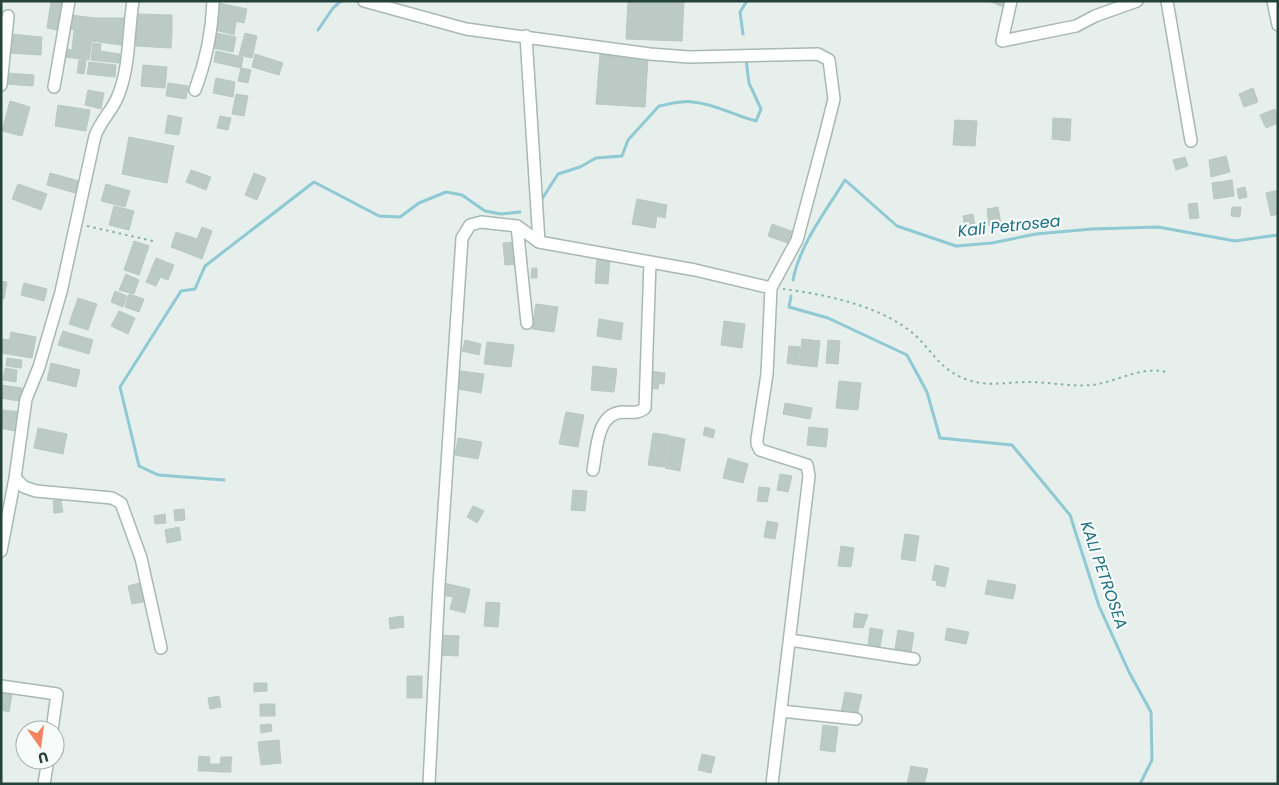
<svg xmlns="http://www.w3.org/2000/svg" width="1279" height="785" viewBox="0 0 1279 785" font-family="Poppins,sans-serif">
	<style>
		.lines { fill: none; stroke-linecap: round; stroke-linejoin: round }
		.stream { stroke: #8ec9d4; stroke-width: 3 }
		.building { fill: #bbcac4; stroke: #b8c9c2 }
		.minor-casing { stroke: #a8b8b2; stroke-width: 14 }
		.path { stroke: #86b3a5; stroke-width: 2; stroke-dasharray: 2.5 4; stroke-linecap: butt }
		.minor { stroke: #fff; stroke-width: 11 }
		.labels { text-anchor: middle; dominant-baseline: central; stroke-width: 4.5; stroke-linejoin: round; paint-order: stroke }
		.water-label { font-size: 16px; font-style: italic; fill: #1c6f80; stroke: #f7fbf9 }
	</style>
	<rect width="100%" height="100%" fill="#e6efeb"/>
	<g class="lines">
		<path class="stream" d="M318,30L333,8L341,1
			M743,34L740,12L747,1
			M540,202L558,174L580,167L596,158L622,156L628,140L659,106C670,104 683,100 693,102C716,104 735,116 756,121L761,109L749,83L746,59
			M793,280C800,244 826,211 845,180L897,226L956,246L992,243L1036,234L1092,229L1158,227L1235,241L1278,235
			M791,296L789,307L828,318L907,355L927,392L940,438L1012,445L1070,515L1099,606L1129,672L1151,712L1152,760L1140,784
			M224,480L158,475L139,466L120,387L181,291L195,289L205,266L314,182L379,216L400,217L419,203L446,192L462,195L485,211L501,214L520,212"/>
	</g>
	<path class="building" d="M51,1H67L62,31L47,28Z
		M628,1H684L682,41L626,39Z
		M988,1H1009L1006,8Z
		M218,3L247,9L244,23L215,17Z
		M136,14L172,15V32L136,31Z
		M71,15L95,18L93,32L69,29Z
		M95,18H125L128,46L92,41Z
		M217,18L236,22L234,35L215,30Z
		M74,30L93,33L89,60L64,57L65,49L72,50Z
		M136,31L172,32L171,48L136,46Z
		M216,33L236,37L233,52L213,48Z
		M245,33L257,36L252,58L239,55Z
		M10,34L42,37L41,55L9,53Z
		M93,43L101,44L100,51L120,54L119,63L91,60Z
		M216,51L243,57L241,68L214,62Z
		M255,54L283,63L279,75L252,67Z
		M600,54L648,57L645,107L596,104Z
		M79,60L86,61L84,74L77,73Z
		M89,62L116,65L115,77L87,74Z
		M143,65L167,67L165,88L141,86Z
		M241,68L251,70L248,83L238,81Z
		M7,73L34,75L33,86L5,84Z
		M216,78L235,82L233,97L213,93Z
		M168,83L188,86L186,99L166,96Z
		M1253,88L1258,102L1244,107L1239,94Z
		M88,90L104,93L101,109L85,105Z
		M236,94L248,96L244,116L232,114Z
		M10,101L30,107L22,136L2,131Z
		M58,105L90,110L86,131L55,126Z
		M1275,109L1278,123L1266,128L1260,115Z
		M168,115L182,118L179,135L165,133Z
		M220,116L231,118L228,130L217,128Z
		M1053,118L1071,119L1070,141L1052,139Z
		M955,120L977,121L975,146L953,145Z
		M129,137L174,146L167,183L122,174Z
		M1226,156L1230,172L1211,177L1209,160Z
		M1185,157L1188,166L1176,170L1173,160Z
		M191,170L211,177L206,190L186,182Z
		M50,173L79,181L75,193L47,185Z
		M254,173L266,178L257,200L245,195Z
		M1232,180L1234,196L1214,199L1212,183Z
		M18,184L47,194L41,210L12,199Z
		M106,184L130,191L125,207L101,201Z
		M1245,187L1247,197L1239,199L1237,189Z
		M1278,190V214L1271,216L1266,193Z
		M637,199L667,205L665,218L657,216L655,228L632,224Z
		M1197,203L1199,218L1190,219L1188,204Z
		M114,206L134,211L129,230L109,225Z
		M998,207L1001,224L989,226L987,209Z
		M1232,207H1241L1240,217L1231,216Z
		M973,214L976,233L966,235L963,216Z
		M772,224L794,232L790,244L768,236Z
		M202,227L212,231L202,259L171,247L176,232L197,239Z
		M134,241L149,246L139,275L124,270Z
		M518,242L520,264L505,265L503,243Z
		M156,258L174,265L168,280L160,277L156,286L146,282Z
		M597,258L610,259L608,284L595,283Z
		M532,268H537V278H531Z
		M126,274L139,280L134,294L119,290Z
		M1,281L7,282L4,299L1,298Z
		M24,283L47,289L44,301L21,295Z
		M115,291L127,296L123,307L111,302Z
		M129,294L144,299L139,312L125,307Z
		M78,298L97,304L88,330L69,324Z
		M536,304L558,307L554,332L532,329Z
		M119,311L135,318L128,334L111,326Z
		M599,319L623,323L621,340L597,336Z
		M724,321L745,324L742,348L721,345Z
		M63,331L93,340L89,354L58,345Z
		M11,332L36,337L32,358L7,354Z
		M1,339L9,340L7,354L1,353Z
		M802,339L820,341L817,367L799,365Z
		M465,340L481,344L479,355L462,351Z
		M828,340L840,341L838,364L826,363Z
		M487,342L514,345L511,367L484,364Z
		M789,346L800,347L798,365L787,363Z
		M7,358L22,360L21,368L6,366Z
		M51,363L80,370L76,387L47,380Z
		M593,366L617,369L614,392L591,390Z
		M5,368L17,370L16,382L3,380Z
		M460,371L484,374L481,393L458,389Z
		M650,371L665,373L664,384L659,383L658,389L648,388Z
		M839,381L861,383L858,410L836,408Z
		M1,385L22,388L19,401L1,398Z
		M785,403L812,408L810,419L783,414Z
		M3,410L12,411L9,430L1,428Z
		M12,411L22,412L19,431L9,430Z
		M566,412L584,415L578,447L559,444Z
		M705,427L715,430L713,438L703,435Z
		M809,427L828,429L826,447L807,445Z
		M38,428L67,434L63,454L34,448Z
		M653,433L669,435L664,467L648,465Z
		M670,436L685,439L680,471L665,468Z
		M458,438L482,442L478,459L455,455Z
		M728,458L748,464L743,483L723,478Z
		M780,474L792,476L788,492L777,490Z
		M759,487L770,488L767,502L757,501Z
		M573,490L587,491L585,511L571,510Z
		M61,500L63,512L54,513L53,501Z
		M473,506L484,511L477,523L467,517Z
		M184,509L185,520L175,521L174,510Z
		M165,514L166,523L155,524L154,516Z
		M767,521L778,523L775,539L764,537Z
		M179,527L181,540L167,543L165,530Z
		M905,534L919,536L915,561L901,559Z
		M841,546L854,548L851,567L838,566Z
		M935,565L949,568L945,587L936,585L937,581L932,580Z
		M988,580L1016,585L1013,599L985,594Z
		M143,582L148,601L132,604L128,586Z
		M444,583L470,589L465,613L450,609L453,597L441,595Z
		M486,602L500,603L498,627L484,626Z
		M855,613L868,615L863,628L853,627Z
		M403,616L404,627L390,629L389,618Z
		M870,628L883,630L880,647L868,645Z
		M947,628L969,632L966,644L945,640Z
		M898,630L914,633L911,652L895,649Z
		M439,635L459,636L458,656L438,655Z
		M407,676H422V698H407Z
		M254,683H267V691L254,692Z
		M845,692L862,695L857,715L841,713Z
		M1,693L12,695L9,712L1,710Z
		M219,696L221,707L210,709L208,698Z
		M260,704H275V716H260Z
		M271,724L272,731L261,733L260,725Z
		M823,725L838,727L835,752L820,750Z
		M279,740L281,763L261,765L258,742Z
		M702,754L715,757L711,773L698,770Z
		M199,756L210,757L209,771H198Z
		M221,757H232L231,765L220,764Z
		M210,764H220V772L209,771Z
		M220,764L231,765V772H220Z
		M911,766L928,769L924,784H907Z"/>
	<g class="lines">
		<defs>
			<path id="minor" d="M133,1C128,32 130,67 118,96C112,111 101,120 95,136L61,292L39,367L26,399L15,478L24,487L36,491L112,498L121,503L141,558L161,648
				M364,1L466,29L650,54L689,57L818,54L829,60L834,99L825,135L797,240L771,288L767,374L757,439V444L760,450L807,465L809,476L772,784
				M1011,1L1002,41L1076,26L1095,16L1137,1
				M1167,1L1191,141
				M1273,1L1278,25
				M526,36L539,242
				M1,85L8,16
				M54,87L69,1
				M195,90C206,61 212,32 213,1
				M517,226L527,323
				M593,470C597,450 596,413 623,412C631,412 638,414 645,408L650,262
				M1,551L15,478
				M790,640L914,659
				M1,686L57,694L52,730
				M781,711L856,719
				M44,784L48,760
				M429,784L439,585L462,238L470,225L481,222L517,226L539,242L695,270L771,288"/>
		</defs>
		<use href="#minor" class="minor-casing"/>
		<path class="path" d="M87,226L153,241
			M783,289C825,294 886,307 917,337C935,355 942,371 968,380C988,387 1008,382 1028,382C1049,382 1071,387 1092,385C1118,382 1143,364 1169,373"/>
		<use href="#minor" class="minor"/>
	</g>
	<g class="labels">
		<g class="water-label">
			<text transform="translate(1009 226) rotate(-6)">Kali Petrosea</text>
			<text transform="translate(1104 575) rotate(71)">KALI PETROSEA</text>
		</g>
	</g>
	<rect width="1279" height="785" fill="none" stroke="#24423a" stroke-width="5"/>
	<g transform="translate(40 745) rotate(166)"><circle r="24" fill="#f7fbf9" stroke="#a3b1ad"/>
	<path d="M0-4L9 19L0 12L-9 19Z" fill="#f4845f"/>
	<text y="-8" font-size="14" font-weight="bold" text-anchor="middle" fill="#24423a">U</text>
	</g>
</svg>
